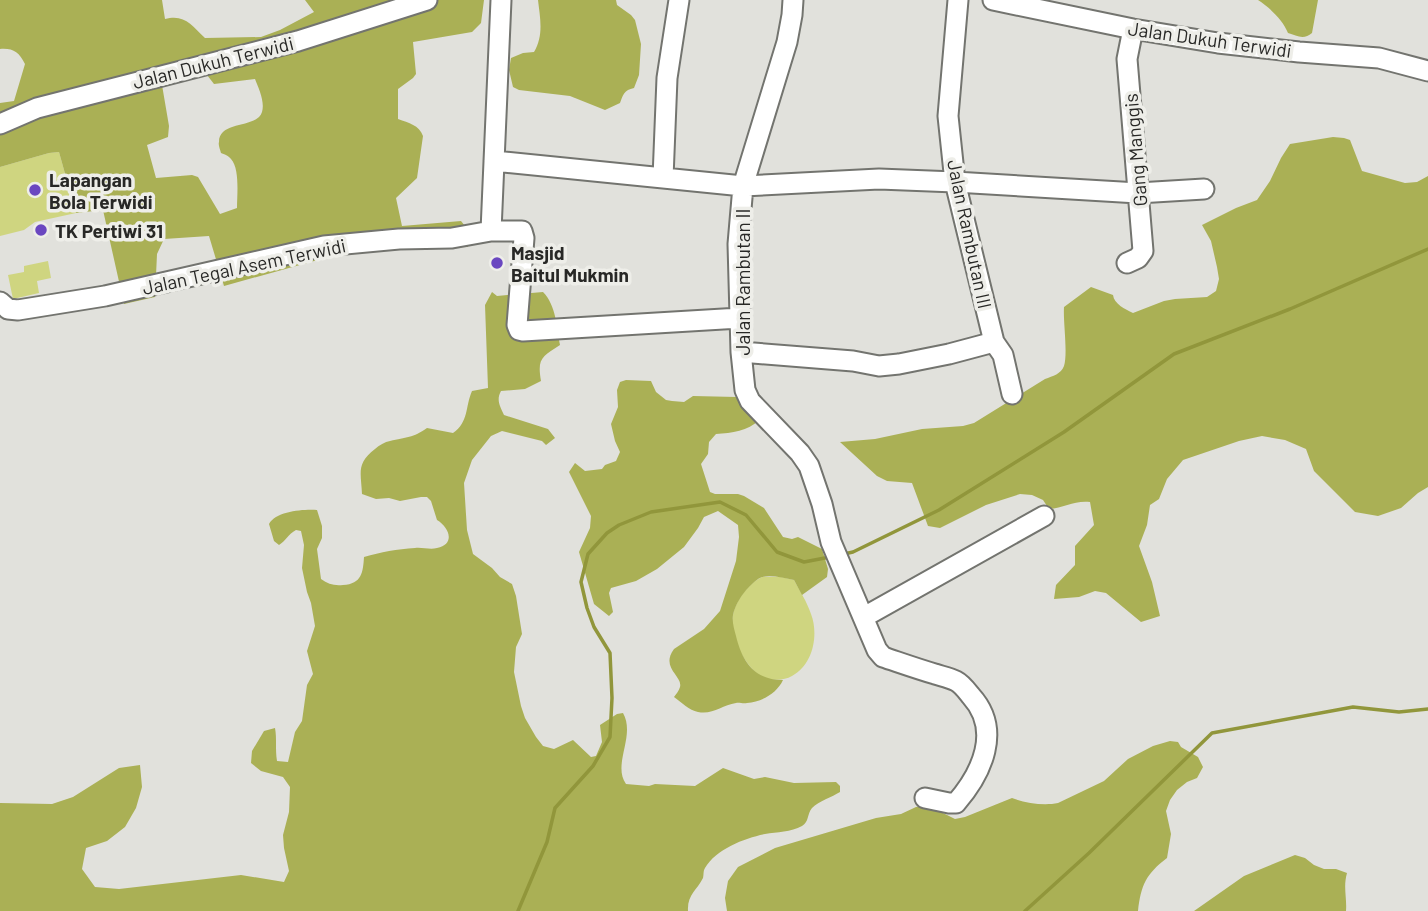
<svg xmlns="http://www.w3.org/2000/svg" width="1428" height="911" viewBox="0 0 1428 911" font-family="Barlow,sans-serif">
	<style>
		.green { fill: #cfd580 }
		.forest { fill: #aab055; fill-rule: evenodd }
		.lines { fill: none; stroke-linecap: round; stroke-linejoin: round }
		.stream { stroke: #91963b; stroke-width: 3.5 }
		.minor-casing { stroke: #73746f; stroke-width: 23 }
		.minor { stroke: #fff; stroke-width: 19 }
		.poi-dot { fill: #6a47c0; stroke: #eeeee9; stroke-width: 2.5 }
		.labels { text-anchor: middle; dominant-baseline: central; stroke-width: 7; stroke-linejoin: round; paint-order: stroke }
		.street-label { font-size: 19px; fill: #282826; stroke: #eeeee9 }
		.poi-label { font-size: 19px; font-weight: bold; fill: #282826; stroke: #eeeee9; text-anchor: start }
	</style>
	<rect width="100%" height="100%" fill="#e1e1dc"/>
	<path class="green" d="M59,152L76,213L35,222L24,230L0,236V167L49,153Z
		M48,261L51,278L37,281L39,293L13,299L8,275L24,272V266Z
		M762,577H781L794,580C800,591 807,602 811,614C819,635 813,665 792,676C783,681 771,681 761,676C744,666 729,634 733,615C736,600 748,584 762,577Z"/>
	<path class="forest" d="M0,0H162L165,19C185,14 191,25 205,38L261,37L280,30L314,12L305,0H484L481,23L472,32L413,42L416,74L413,78L398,89V119C409,123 419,125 423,136L417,178L396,198L402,226L461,221L465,226L468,247L387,248L332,256L224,286L209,236L164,239L157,254L155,297L124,304L103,210L76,213L59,152L49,153L0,167V103L14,101L25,64C19,52 13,48 0,49ZM207,75L214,84L255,79C259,89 265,102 262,112C257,129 219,120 219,142C218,145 220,149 221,153C224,154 229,156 231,159C240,169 237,195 237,208L220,214L198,177L192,175L156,178L147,145L168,137L169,126L162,85Z
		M538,0H616L617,5L631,15L635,20L641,44L639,75L634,88C624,90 623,95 620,103L605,110L570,96L519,90L513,87L509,70L511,58L523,53L534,52C544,35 540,18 538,0Z
		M1258,0H1318L1312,33C1304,40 1297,36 1288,33C1283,20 1269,7 1258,0Z
		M1333,137L1344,138L1350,140L1362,171L1405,183L1417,182L1428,176V487L1418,493L1401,508L1378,516L1355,512L1314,471L1306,449L1285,440L1262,436L1239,441L1183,460L1167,479L1159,499L1150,505L1147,525L1139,546L1152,582L1160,616L1141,622L1106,593L1095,591L1079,597L1054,599L1056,585L1075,565V546L1094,525L1090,502C1075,500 1064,508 1049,509L1043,500L1032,495L1020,494L986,505L940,528L928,526L912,483L887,481L877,476L840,442L875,439L922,429L963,426L974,423L1045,379C1053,376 1061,374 1064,366C1068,353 1063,322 1064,307L1091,287L1113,295C1114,304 1125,309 1133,313L1164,301L1175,299L1207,297L1216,291L1219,279L1217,267L1211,241L1202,225L1236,208L1257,200L1270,181L1281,158L1290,144Z
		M492,292L497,296L543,292C556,305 557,328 560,345C542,357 537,358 541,381L525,389L501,391C496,400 500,406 504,415L548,429L555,438L546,445L542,441L502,431L491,436L472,460L464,483L467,530L473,554L492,568L500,577L512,584L516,596L522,634L516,647L514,672L521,706L525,718L536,737L543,746L554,749L573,740L591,757L596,756L602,742L600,725L617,714L623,713C636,736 612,764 626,784L649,786L655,784L695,786L723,768L754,779L765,777L794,783L836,782L840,786V792C832,797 819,801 812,808C807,814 809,822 802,826C791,832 777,832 765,834C745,838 716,849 705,868C703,871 704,874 703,878C697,890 687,895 688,911H0V803L52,804L73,797L119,768L140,765L142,787L136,808L125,827L107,841L86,848L82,869L95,887L119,889L241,875L284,882L289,871L284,848L283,835L289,812L290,787L283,777L261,771L251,763L252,751L264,731L275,728C277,739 275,749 277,761L288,762L295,732L302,721L307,685L313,674L307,651L315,626L311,603L307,592L302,568L304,545L301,531L296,530C288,534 286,541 279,545L274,541L269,524C276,511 304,509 317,510L322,526V538L317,549L321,579C328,584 334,586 343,585C362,584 363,572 364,557C381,552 397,549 415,548C422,547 430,550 437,548C456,544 449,527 437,520L431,501L427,497H421L400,501L389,498L376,499L362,494C361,472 356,464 375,449C379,445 385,442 390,441C406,437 413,438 427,428L453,433C469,422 465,407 472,391L488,388L485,305Z
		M626,380L651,381L656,392L666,400L672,401L684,402L693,396L737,397L759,420C748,431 732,433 716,434L709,442L708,454L701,464L710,492L715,494H738L744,496L764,508L783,537L792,539L798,537L822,549L828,569L827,577L802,595L794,580C784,578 772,575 762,577C757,579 753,583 749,587C742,594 735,605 733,615C732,622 734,629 736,636C742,661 754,680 783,680C777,693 762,702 747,703C743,704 739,702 736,703C722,705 713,715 698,712C689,710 682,703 674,697C676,694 679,691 680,687C683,676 660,668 674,649L704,629L720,611L736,561L739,537L738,525L718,511L704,517L698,528L684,547L657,569L636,581L611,588L609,593L613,612L609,616L594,604L579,552L590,528L591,516L569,472L575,463L585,471L602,469L605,465L616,461L620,452L615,441L611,424L618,407L617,390L620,382Z
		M1170,741L1178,742L1181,747L1198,757L1203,767L1197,778L1187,782L1177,790L1170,800L1166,811L1171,834L1167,858C1146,874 1141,885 1138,911H727L725,898L728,881L738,867L775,848L876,818L901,814L916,807L924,806L943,813L955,819L965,817L1012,798C1025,803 1044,806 1058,803L1104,781L1128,759L1153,746Z
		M1295,855L1305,858L1314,865L1324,869H1336L1347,873C1343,887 1347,897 1346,911H1194L1244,876Z"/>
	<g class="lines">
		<path class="stream" d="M844,554L853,552L939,510L1064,432L1174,354L1290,309L1428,249
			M518,911L547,842L555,808L593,766L610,737L612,698L610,653L594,627L587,608L581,582L588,554L607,533L619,525L651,512L720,502L746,515L777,552L804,562L830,557
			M1025,911L1089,853L1212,733L1353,707L1399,712L1428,709"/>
		<defs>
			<path id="minor" d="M793,0L792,15L787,42L743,186L738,244L741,352L745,390L750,401L800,453L809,466L822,504L831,542L877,650L883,657C901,663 918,669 935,674C941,676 950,678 956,681C962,684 967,691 971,696C1002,730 982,773 956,803H949L925,798
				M958,0L948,116L955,182L994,342L1003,355L1012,394
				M993,0L1133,29L1218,43L1299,52L1379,58L1428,71
				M0,124L37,108L298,41L427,0
				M494,161L743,186L879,179L955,182L1138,193L1204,189
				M663,178L667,78L679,0
				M491,231L501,0
				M1127,263L1138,258L1143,251L1127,59L1133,29
				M0,302L8,309L18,310L105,296L324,246L399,239L452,238L491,231H522L524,238L517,325L519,330L523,331L740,318
				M741,352L853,361L879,366L899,364L949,354L994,342
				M864,617L1044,516"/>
		</defs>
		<use href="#minor" class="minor-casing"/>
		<use href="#minor" class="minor"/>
	</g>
	<g class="poi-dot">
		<circle cx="35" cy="190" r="7"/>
		<circle cx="41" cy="230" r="7"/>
		<circle cx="497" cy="263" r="7"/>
	</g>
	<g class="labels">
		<g class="street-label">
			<text transform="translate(1210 39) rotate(8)">Jalan Dukuh Terwidi</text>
			<text transform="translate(213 62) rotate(-14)">Jalan Dukuh Terwidi</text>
			<text transform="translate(1135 150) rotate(-95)">Gang Manggis</text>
			<text transform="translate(970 234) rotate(78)">Jalan Rambutan III</text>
			<text transform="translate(244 266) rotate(-12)">Jalan Tegal Asem Terwidi</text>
			<text transform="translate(742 282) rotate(-90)">Jalan Rambutan II</text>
		</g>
		<g class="poi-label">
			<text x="49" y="179">Lapangan<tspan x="49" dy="22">Bola Terwidi</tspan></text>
			<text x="55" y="230">TK Pertiwi 31</text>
			<text x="511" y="252">Masjid<tspan x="511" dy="22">Baitul Mukmin</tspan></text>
		</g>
	</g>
</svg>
